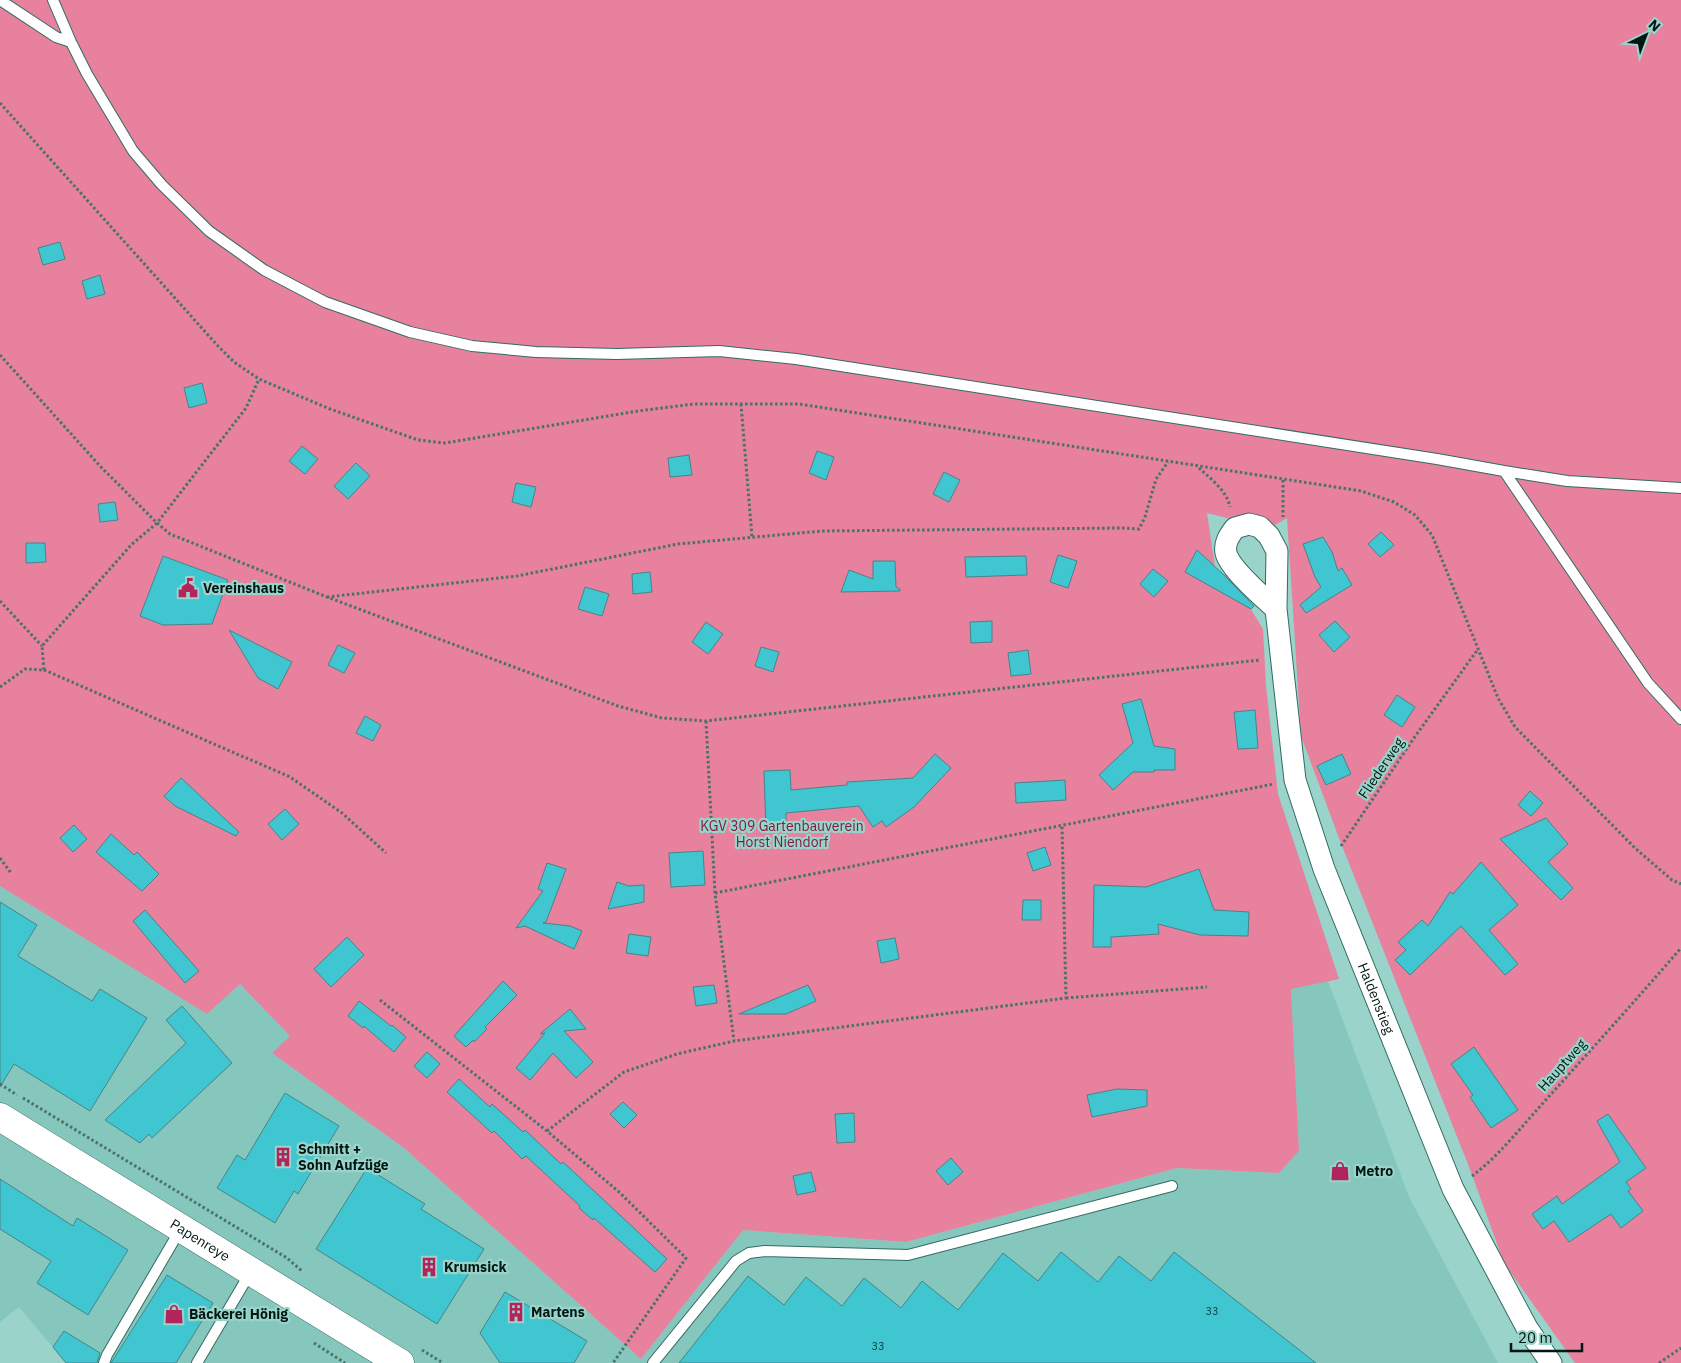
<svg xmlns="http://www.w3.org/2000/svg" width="1681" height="1363" viewBox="0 0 1681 1363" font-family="'IBM Plex Sans',sans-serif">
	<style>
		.built { fill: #85c7bc }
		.green { fill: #e7819d; fill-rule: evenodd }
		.building { fill: #3fc6d1; stroke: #498388 }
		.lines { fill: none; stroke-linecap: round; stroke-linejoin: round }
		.lane-casing { stroke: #336b63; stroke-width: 12 }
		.street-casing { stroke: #336b63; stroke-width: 23 }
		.secondary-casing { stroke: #336b63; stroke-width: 29 }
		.path { stroke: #4a726b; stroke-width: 3; stroke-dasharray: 2.5 2.5; stroke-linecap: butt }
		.lane { stroke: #fff; stroke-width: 10 }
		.street { stroke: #fff; stroke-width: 21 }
		.secondary { stroke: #fff; stroke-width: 28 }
		.labels { text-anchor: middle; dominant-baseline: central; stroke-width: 4.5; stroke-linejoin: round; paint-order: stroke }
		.number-label { font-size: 11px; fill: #104343 }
		.poi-label { font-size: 14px; font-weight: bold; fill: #011714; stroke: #99d3c9; text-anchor: start }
		.street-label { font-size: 14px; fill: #011714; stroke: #99d3c9 }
		.park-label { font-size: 14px; fill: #7e1940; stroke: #99d3c9 }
	</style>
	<rect width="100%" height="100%" fill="#99d3c9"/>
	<path class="built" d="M0,886L207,1014L240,984L290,1036L273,1053L404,1148L641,1359L743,1230L906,1242L1177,1168L1279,1173L1299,1151L1291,988L1328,981L1409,1197L1498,1363H66L19,1307L0,1322Z"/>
	<path class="green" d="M0,0H1681V1363H1575L1504,1263L1471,1172L1339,838L1301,736L1287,518L1275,525L1263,519H1231L1207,513L1216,574L1226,575L1234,582L1263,629L1266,686L1278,794L1339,979L1291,989L1299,1151L1279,1173L1177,1168L906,1242L743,1230L641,1359L404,1148L272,1053L290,1036L240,984L207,1014L0,886ZM163,556L228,580L213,621L197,615L193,624L162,625L140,616Z"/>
	<path class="building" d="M60,242L65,259L43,265L38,248Z
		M100,275L105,294L87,299L82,281Z
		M202,383L207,403L189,408L184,388Z
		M302,446L318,459L305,474L289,461Z
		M817,451L834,457L826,480L809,473Z
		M689,455L692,475L670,477L668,458Z
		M356,463L370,476L348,499L334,486Z
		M944,472L960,480L949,502L933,494Z
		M516,483L536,487L531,507L512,502Z
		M115,502L118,520L100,522L98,504Z
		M1381,532L1394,545L1380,557L1368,544Z
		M1323,537L1332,552L1338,571L1342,568L1352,585L1306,613L1300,605L1321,587L1315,577L1303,544Z
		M26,543H45L46,562L26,563Z
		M1197,550L1223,574L1254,606L1251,609L1185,572Z
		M1058,555L1077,561L1068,588L1050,582Z
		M163,556L228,580L212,624L163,625L140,616Z
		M1026,556L1027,575L966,577L965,557Z
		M873,561H895L896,587L900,589V591L841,592L849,570L873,579Z
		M1153,569L1168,581L1154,597L1140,584Z
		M650,572L652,592L633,594L632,574Z
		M585,587L609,594L602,616L578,609Z
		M992,621V642L971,643L970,622Z
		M1335,621L1350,637L1334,652L1319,635Z
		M706,622L723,634L708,654L692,642Z
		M229,630L292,662L278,689L258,678Z
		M338,645L355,653L344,673L328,665Z
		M761,647L779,652L773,672L755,666Z
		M1028,650L1031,674L1011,676L1008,653Z
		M1397,695L1415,707L1402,727L1384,715Z
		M1141,699L1154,746L1175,749V770H1154V772H1133L1113,790L1099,775L1133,743L1122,704Z
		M1255,710L1258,748L1238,749L1234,712Z
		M365,716L381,725L373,741L356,733Z
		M935,754L951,768L914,807L886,827L882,821L873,827L859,806L786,813V828L766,829L764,771L790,770L791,790L847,785V782L913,778Z
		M1342,754L1351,774L1326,785L1317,766Z
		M181,778L239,832L236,836L175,806L164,796Z
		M1065,780L1066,800L1016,803L1015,783Z
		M1530,791L1543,803L1531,816L1518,805Z
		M285,809L299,824L282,840L268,824Z
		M1546,818L1568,844L1548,862L1573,888L1561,900L1500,839Z
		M74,825L87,839L73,852L60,838Z
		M111,834L134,855L137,852L159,874L142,891L96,852Z
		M1045,847L1051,865L1033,871L1027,853Z
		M703,851L705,885L671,887L669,853Z
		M1481,862L1518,905L1489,930L1518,964L1505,975L1461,926L1410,975L1395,960L1406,950L1398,942L1422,920L1428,926L1450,892L1453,894Z
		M547,863L566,869L546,922L543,923L570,926L582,931L574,949L525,926L516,928L543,891L538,889Z
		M1199,869L1214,910L1249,912L1248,936L1200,935L1158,924L1159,934L1111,937V947H1093L1094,885L1146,887Z
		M617,882L629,886L644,885V902L608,909Z
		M1023,900H1041V920H1022Z
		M0,902L37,925L18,956L92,1001L100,989L147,1018L90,1111L14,1064L0,1087Z
		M145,910L199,971L185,983L133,921Z
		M629,934L651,937L648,956L626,953Z
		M347,937L364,955L331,987L314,969Z
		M895,938L899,959L881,963L877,941Z
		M503,981L517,995L485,1027L487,1029L474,1042L473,1040L466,1047L454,1036Z
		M714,985L717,1003L696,1006L693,987Z
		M808,985L816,1001L786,1014H739Z
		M359,1001L391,1026L392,1025L406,1037L394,1052L364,1026L363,1028L348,1016Z
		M182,1006L232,1063L152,1138L149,1134L140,1143L105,1120L186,1043L166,1020Z
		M570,1009L586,1029L564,1031L593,1062L576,1078L553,1053L530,1080L516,1068L545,1033L540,1034Z
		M1474,1047L1518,1110L1491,1128L1470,1097L1473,1095L1451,1064Z
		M427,1052L440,1064L427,1078L414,1066Z
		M459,1079L490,1107L492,1104L523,1132L525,1130L561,1164L563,1162L667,1259L655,1272L594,1218L593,1220L579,1208L580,1206L526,1156L522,1159L494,1131L492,1133L447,1092Z
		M1117,1089L1147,1090V1106L1092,1117L1087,1095Z
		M285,1093L339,1126L298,1194L294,1191L275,1223L217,1188L237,1155L245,1160Z
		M623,1102L637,1115L624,1128L610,1114Z
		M854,1113L855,1142L837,1143L835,1114Z
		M1608,1114L1646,1168L1626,1182L1631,1189L1628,1191L1643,1211L1621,1228L1611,1214L1569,1242L1554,1221L1543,1229L1532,1214L1557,1196L1562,1204L1620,1162L1597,1121Z
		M951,1158L963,1172L948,1185L936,1171Z
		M367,1168L425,1204L421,1209L484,1249L437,1324L316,1249Z
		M811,1172L816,1191L797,1195L793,1176Z
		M0,1179L73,1226L77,1218L128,1250L88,1315L37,1283L51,1261L0,1229Z
		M1061,1252L1098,1282L1119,1256L1151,1281L1174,1252L1316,1363H679L748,1276L784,1305L806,1277L842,1306L864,1278L901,1308L922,1281L958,1310L1003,1253L1038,1281Z
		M167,1275L213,1303L176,1363H111Z
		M505,1292L587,1341L574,1363H500L480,1333Z
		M64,1331L100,1353L97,1363H66L53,1347Z"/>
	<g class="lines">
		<defs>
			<path id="lane" d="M0,0L56,37L71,42
				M53,0L71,42L87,74L133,151L162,185L209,231L264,270L325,302L410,332L472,346L536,352L617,354L719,351L796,359L1437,459L1504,471L1648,683L1681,719
				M1504,471L1567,481L1681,488
				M104,1363L107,1355L180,1230
				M197,1363L250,1273
				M653,1363L736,1261L749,1253L765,1251L908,1255L1172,1186"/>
			<g id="street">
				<path id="s1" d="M1276,609C1263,597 1230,569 1226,553C1224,543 1229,536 1235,528L1249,524L1260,527L1269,536L1277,551L1276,609L1295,780L1324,869L1453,1189L1527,1328L1551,1363"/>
			</g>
			<g id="secondary">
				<path id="s2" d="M0,1117L400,1363"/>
			</g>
		</defs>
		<use href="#lane" class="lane-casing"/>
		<use href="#street" class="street-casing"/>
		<use href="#secondary" class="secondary-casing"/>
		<path class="path" d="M0,103L217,345L234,362L259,379L330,409L418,440L445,443L638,411L694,404H799L1361,491L1394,502L1415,515L1432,535L1498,698L1515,727L1636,849L1672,880L1681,884
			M0,355L100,466L157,523L170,534L327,597L618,706L662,718L706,721L1260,660
			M741,404L752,537
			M1199,468C1211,479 1227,491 1230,507
			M1283,480V517
			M327,597L517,576L678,544L822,531L1121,528L1139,529L1145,517L1156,479L1168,462
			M0,601L42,646
			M44,670L290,777L342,813L386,853
			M0,687L25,669L44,670L42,646L131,545L157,523L246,408L259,379
			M706,721L715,893L734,1041
			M1341,846L1414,738L1478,649
			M0,858L11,873
			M715,893L1274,784
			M1066,998L1207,987
			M380,1000L547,1131L619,1192L686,1258L613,1363
			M0,1084L17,1095
			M23,1098L287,1258L302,1271
			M547,1131L624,1072L677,1054L734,1041L1066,998L1062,825
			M1472,1176C1499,1156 1521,1127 1544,1102C1590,1051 1636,1000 1681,948
			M314,1343L345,1363
			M422,1350L443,1363
			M1659,1363L1681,1348"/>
		<use href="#lane" class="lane"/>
		<use href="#street" class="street"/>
		<use href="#secondary" class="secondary"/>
	</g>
	<defs>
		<symbol id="civic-bare" viewBox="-9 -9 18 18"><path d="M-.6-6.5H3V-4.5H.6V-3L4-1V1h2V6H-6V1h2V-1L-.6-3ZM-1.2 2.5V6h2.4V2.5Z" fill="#b2245c" stroke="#99d3c9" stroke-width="2.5" paint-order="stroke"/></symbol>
		<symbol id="building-bare" viewBox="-9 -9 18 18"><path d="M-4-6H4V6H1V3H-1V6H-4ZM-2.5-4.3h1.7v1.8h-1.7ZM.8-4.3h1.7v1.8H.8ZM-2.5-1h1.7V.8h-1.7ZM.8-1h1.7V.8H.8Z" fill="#b2245c" stroke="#99d3c9" stroke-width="2.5" paint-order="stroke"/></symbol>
		<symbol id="shop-bare" viewBox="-9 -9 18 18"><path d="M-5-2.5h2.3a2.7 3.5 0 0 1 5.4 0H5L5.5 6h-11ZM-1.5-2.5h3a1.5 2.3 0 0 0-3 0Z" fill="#b2245c" stroke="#99d3c9" stroke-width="2.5" paint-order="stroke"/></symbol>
	</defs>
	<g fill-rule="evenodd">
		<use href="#civic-bare" x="174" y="574" width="28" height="28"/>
		<use href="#building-bare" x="269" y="1143" width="28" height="28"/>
		<use href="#shop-bare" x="1326" y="1157" width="28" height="28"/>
		<use href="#building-bare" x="415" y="1253" width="28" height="28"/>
		<use href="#building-bare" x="502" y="1298" width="28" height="28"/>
		<use href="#shop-bare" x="160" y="1300" width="28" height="28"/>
	</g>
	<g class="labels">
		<g class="number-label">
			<text x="1212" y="1311">33</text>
			<text x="878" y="1346">33</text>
		</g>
		<g class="poi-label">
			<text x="203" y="588">Vereinshaus</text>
			<text x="298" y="1149">Schmitt +<tspan x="298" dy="16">Sohn Aufzüge</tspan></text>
			<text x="1355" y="1171">Metro</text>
			<text x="444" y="1267">Krumsick</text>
			<text x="531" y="1312">Martens</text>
			<text x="189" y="1314">Bäckerei Hönig</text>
		</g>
		<g class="street-label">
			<text transform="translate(1381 768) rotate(-56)">Fliederweg</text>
			<text stroke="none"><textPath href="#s1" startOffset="622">Haldenstieg</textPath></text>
			<text transform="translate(1562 1065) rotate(-48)">Hauptweg</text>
			<text stroke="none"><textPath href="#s2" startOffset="235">Papenreye</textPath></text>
		</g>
		<g class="park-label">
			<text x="782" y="826">KGV 309 Gartenbauverein<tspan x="782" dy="16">Horst Niendorf</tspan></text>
		</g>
	</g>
	<g transform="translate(1646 35) rotate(42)" stroke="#99d3c9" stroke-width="4" paint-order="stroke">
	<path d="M0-4L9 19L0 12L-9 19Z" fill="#011714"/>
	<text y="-8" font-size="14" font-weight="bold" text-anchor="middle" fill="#011714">N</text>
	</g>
	<path d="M1511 1343v8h71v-8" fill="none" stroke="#011714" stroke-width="2.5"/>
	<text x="1518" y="1343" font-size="15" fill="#011714" stroke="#99d3c9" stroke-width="4" paint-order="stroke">20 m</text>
</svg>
